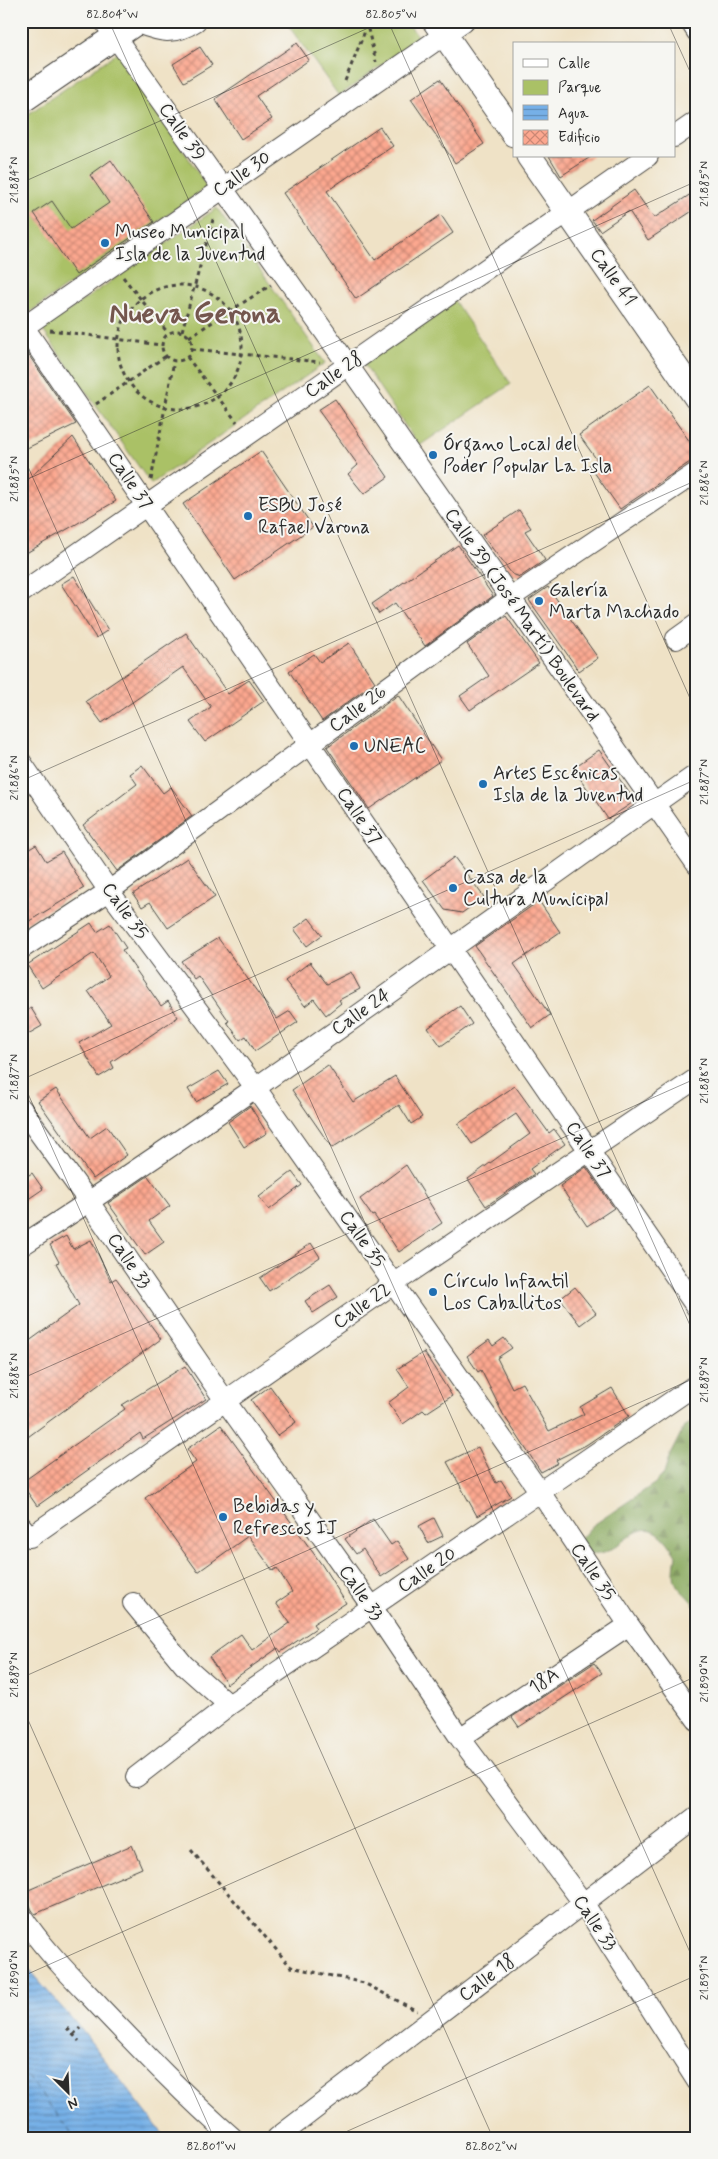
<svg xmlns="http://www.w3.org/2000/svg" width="718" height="2159" viewBox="0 0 718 2159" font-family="Mynerve,sans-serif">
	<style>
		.green { fill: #aac166; stroke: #6a7648 }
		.forest { fill: url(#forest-firs); stroke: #596943 }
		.water { fill: url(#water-rules); stroke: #506e89 }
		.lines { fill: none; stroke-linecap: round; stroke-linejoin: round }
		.ferry { stroke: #455a6d; stroke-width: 1; stroke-dasharray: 6 5; stroke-linecap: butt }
		.building { fill: url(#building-cross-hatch) }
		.minor-casing { stroke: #484642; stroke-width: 22 }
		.major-casing { stroke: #484642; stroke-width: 27 }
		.path { stroke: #484642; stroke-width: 3; stroke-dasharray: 4 4; stroke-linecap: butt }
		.minor { stroke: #fff; stroke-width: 20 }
		.major { stroke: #fff; stroke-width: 25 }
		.ticks { fill: none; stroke: #2b2b2b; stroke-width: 1; stroke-opacity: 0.45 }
		.poi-dot { fill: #1f6fb2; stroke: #f6f6f2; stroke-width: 2 }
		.labels { text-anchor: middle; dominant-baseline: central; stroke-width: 4; stroke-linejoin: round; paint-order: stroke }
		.street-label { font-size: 19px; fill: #2b2b2b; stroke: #f6f6f2 }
		.poi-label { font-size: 19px; fill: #2b2b2b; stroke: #f6f6f2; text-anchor: start }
		.town-label { font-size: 29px; font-weight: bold; fill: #74564e; stroke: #f6f6f2 }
		.neatline { fill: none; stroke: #2b2b2b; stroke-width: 2 }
		.ticks-label { font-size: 12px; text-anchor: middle; fill: #2b2b2b }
	</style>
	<defs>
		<pattern id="forest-firs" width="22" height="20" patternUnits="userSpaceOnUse" patternTransform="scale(1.25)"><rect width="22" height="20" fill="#87a75b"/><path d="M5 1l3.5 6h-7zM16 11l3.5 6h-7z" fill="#6f884b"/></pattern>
		<pattern id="water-rules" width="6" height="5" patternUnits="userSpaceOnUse" patternTransform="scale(1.25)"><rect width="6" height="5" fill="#76b0e7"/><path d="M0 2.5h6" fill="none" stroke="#618fbb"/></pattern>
		<pattern id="building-cross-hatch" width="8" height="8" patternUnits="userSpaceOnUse" patternTransform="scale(1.25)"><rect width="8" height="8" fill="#fca78f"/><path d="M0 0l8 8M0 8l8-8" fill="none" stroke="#cc8875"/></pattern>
	</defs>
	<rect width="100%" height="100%" fill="#f6f6f2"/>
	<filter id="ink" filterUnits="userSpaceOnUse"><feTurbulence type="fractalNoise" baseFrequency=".02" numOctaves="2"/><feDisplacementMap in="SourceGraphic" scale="10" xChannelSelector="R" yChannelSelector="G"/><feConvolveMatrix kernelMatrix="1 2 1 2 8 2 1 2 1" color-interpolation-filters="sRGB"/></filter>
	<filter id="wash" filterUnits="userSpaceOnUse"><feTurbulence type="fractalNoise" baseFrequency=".0096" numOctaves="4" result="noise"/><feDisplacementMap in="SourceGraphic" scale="20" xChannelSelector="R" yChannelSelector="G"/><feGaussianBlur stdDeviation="1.12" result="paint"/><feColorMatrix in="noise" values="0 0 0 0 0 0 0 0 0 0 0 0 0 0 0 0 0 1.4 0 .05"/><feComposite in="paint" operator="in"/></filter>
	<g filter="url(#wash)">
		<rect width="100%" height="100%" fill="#efe2c6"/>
		<path class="green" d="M285,21H406L419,38L339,96Z
			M120,51L207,187L30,312L21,299V119Z
			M217,208L325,363L151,484L42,329Z
			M453,299L511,384L419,446L359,357Z"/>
		<path class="forest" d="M697,1419V1608C678,1583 670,1591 676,1555C636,1486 619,1582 574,1546L592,1526L654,1484L664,1474L670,1455L684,1427Z"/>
		<path class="water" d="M21,1961L80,2028L166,2138H21Z"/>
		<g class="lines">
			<path class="ferry" d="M21,2068L75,2138"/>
		</g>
		<g id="blocks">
			<path class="building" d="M297,43L309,60L256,96L272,119L241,139L215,99Z
				M200,47L212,65L184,82L173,64Z
				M440,79L484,144L455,163L411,99Z
				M380,127L393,146L327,191L375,260L441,215L453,233L356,299L283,193Z
				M549,156H592L561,176Z
				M111,160L154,222L76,275L34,213L52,201L71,229L109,203L90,175Z
				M634,190L654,218L697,190V208L648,240L629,211L600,231L592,220Z
				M21,344L76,424L21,451Z
				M650,385L697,452V460L690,462L620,509L589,465L597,460L579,435Z
				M335,399L388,477L364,494L348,474L358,465L318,410Z
				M73,437L116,501L21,556V486Z
				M261,451L313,527L235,580L183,504Z
				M519,510L531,528L525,531L545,560L520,577L512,574L482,535Z
				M458,545L493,596L425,646L395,603L379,614L372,604Z
				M74,576L108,630L96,638L61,584Z
				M548,587L598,658L579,671L529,600Z
				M506,616L539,663L470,710L460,696L489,676L467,644Z
				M186,633L228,694L249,680L264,701L205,742L190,722L211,707L183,667L102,723L86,701Z
				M349,643L375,682L322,721L289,671L314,654L320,662Z
				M398,695L441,760L369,809L327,747Z
				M599,750L635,801L608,819L573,768Z
				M142,765L163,793L171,787L192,816L117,871L83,825L137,784L130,774Z
				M36,845L46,861L62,852L84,888L21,926V854Z
				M454,857L484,897L462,913L445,910L423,880Z
				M187,858L215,897L168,928L150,902L142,907L133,894Z
				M539,901L560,932L514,964L550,1015L532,1028L475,946Z
				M309,918L322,935L307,946L294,929Z
				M91,923L97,932L110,924L126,948L122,950L161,1006L168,1001L178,1017L111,1062L114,1068L99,1077L79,1043L111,1024L88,991L109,976L94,953L42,988L27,965Z
				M218,938L277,1019L290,1011L298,1022L255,1051L246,1036L240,1040L227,1022L229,1021L198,976L194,979L181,961Z
				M310,962L327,984L351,972L360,989L339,1000L341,1003L326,1015L314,999L305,1006L285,981Z
				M460,1006L472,1024L441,1046L428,1028Z
				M31,1008L42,1026L21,1038V1014Z
				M328,1065L353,1102L395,1076L422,1117L411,1124L399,1105L332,1148L292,1090Z
				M219,1071L228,1084L196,1102L188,1089Z
				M515,1086L549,1133L554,1129L565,1144L530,1169L534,1174L486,1206L468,1179L530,1134L516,1114L472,1144L458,1124Z
				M56,1089L90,1138L107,1126L127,1155L93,1179L38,1101Z
				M250,1106L267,1133L244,1147L228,1122Z
				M406,1165L442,1223L399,1252L374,1215L372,1216L360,1199Z
				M586,1167L614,1208L587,1226L560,1186Z
				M292,1172L302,1185L269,1210L259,1197Z
				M32,1173L43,1189L21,1204V1180Z
				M148,1176L170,1206L149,1221L164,1242L145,1255L108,1203Z
				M66,1236L73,1249L91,1240L111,1281L116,1278L161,1339L21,1442V1347L79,1305L56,1263L59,1262L50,1245Z
				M311,1243L320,1257L269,1291L260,1278Z
				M330,1285L338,1297L313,1313L305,1301Z
				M575,1287L596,1313L580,1325L560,1299Z
				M504,1338L512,1348L497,1358L512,1388L522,1383L549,1431L584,1414L580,1407L612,1388L629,1416L586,1445L556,1460L558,1463L541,1472L503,1414L481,1370L478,1372L467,1356L489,1340L493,1346Z
				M424,1352L452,1396L426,1413L423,1410L403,1424L388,1403L409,1387L397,1369Z
				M185,1366L206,1399L143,1439L140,1433L37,1506L21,1483L125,1409L122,1405Z
				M270,1386L296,1422L277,1436L251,1400Z
				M221,1425L322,1565L346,1603L313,1624L316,1628L281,1652L278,1648L227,1684L209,1657L241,1634L252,1650L290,1623L276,1603L292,1592L277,1568L273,1571L248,1536L198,1572L145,1498L196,1462L187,1449Z
				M478,1447L496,1483L501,1480L511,1496L477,1516L447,1462Z
				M434,1518L443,1536L428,1543L419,1526Z
				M373,1519L391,1545L397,1541L409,1559L381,1577L363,1549L356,1554L345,1539Z
				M594,1663L602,1673L519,1727L512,1717Z
				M132,1845L142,1868L35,1914L32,1910L24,1892Z"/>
		</g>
	</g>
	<g filter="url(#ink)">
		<use href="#blocks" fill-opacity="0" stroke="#484642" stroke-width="1"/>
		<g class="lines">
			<defs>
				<path id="minor" d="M104,21L348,365L697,865
					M690,21L697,32
					M137,23C161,32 173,36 196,21
					M674,137L697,121
					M21,323L697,1308
					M21,329L464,21
					M21,593L648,156
					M676,639L697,624
					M21,762L109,891L255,1087L540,1492L629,1625L697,1720
					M21,949L109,891L510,598L697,472
					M21,1108L89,1202L226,1402L372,1607L460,1738L584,1904L697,2081
					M21,1246C252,1097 472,931 697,774
					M21,1526L30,1537L393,1284L697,1078
					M133,1603L184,1665L229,1705
					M460,1738L629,1625
					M136,1777L229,1705L697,1384
					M21,1915C43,1949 73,1978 100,2007C143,2052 186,2097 233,2138
					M277,2138L697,1816"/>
				<path id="major" d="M435,21L514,134
					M21,101L138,21
					M529,156L697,398"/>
			</defs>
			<use href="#minor" class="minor-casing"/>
			<use href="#major" class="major-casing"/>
			<path class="path" d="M366,21L376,62
				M345,81L367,26
				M123,277L168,333
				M118 347a62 62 0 1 1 124 0a62 62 0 1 1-124 0Z
				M50,330L161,345
				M162 346a15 15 0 1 1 30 0a15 15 0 1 1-30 0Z
				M182,331L214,216
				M189,337L271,285
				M192,349L320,362
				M187,357L237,422
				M96,404L166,356
				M151,480L174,361
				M191,1850L291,1967L364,1983L417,2011
				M67,2028L79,2041
				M73,2035L80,2028"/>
			<use href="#minor" class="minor"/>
			<use href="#major" class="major"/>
		</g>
	</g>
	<path class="ticks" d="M109,21L697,1341M388,21L697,714M667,21L697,87M21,183L384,21M21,451L697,1968M21,482L697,181M21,781L697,480M21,1078L493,2138M21,1080L697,779M21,1379L697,1078M21,1678L697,1377M21,1704L214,2138M21,1977L697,1676M332,2138L697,1975"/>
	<g class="poi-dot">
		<circle cx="105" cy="243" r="5"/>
		<circle cx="433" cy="455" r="5"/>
		<circle cx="248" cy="516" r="5"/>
		<circle cx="539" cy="601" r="5"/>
		<circle cx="354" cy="746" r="5"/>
		<circle cx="483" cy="784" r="5"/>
		<circle cx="453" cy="888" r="5"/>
		<circle cx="433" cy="1292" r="5"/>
		<circle cx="223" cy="1517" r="5"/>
	</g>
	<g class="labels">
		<g class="street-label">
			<text transform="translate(182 132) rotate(55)">Calle 39</text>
			<text transform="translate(242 174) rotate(-35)">Calle 30</text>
			<text transform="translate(613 277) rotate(55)">Calle 41</text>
			<text transform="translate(334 375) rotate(-35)">Calle 28</text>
			<text transform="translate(130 481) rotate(56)">Calle 37</text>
			<text transform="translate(522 615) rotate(55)">Calle 39 (José Martí) Boulevard</text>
			<text transform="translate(358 709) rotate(-36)">Calle 26</text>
			<text transform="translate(359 816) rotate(56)">Calle 37</text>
			<text transform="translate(125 911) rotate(54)">Calle 35</text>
			<text transform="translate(361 1012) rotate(-35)">Calle 24</text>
			<text transform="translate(588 1150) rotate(56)">Calle 37</text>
			<text transform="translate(362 1239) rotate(55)">Calle 35</text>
			<text transform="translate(129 1261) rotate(56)">Calle 33</text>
			<text transform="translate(362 1306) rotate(-35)">Calle 22</text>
			<text transform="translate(427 1570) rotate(-34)">Calle 20</text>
			<text transform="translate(593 1572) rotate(56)">Calle 35</text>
			<text transform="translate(361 1593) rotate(55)">Calle 33</text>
			<text transform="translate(544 1681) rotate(-34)">18A</text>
			<text transform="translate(595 1923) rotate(56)">Calle 33</text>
			<text transform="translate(487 1978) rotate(-37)">Calle 18</text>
		</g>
		<g class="poi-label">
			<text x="115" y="232">Museo Municipal<tspan x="115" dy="22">Isla de la Juventud</tspan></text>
			<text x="443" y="444">Órgano Local del<tspan x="443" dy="22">Poder Popular La Isla</tspan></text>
			<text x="258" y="505">ESBU José<tspan x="258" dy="22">Rafael Varona</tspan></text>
			<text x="549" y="590">Galería<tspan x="549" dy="22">Marta Machado</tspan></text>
			<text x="364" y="746">UNEAC</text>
			<text x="493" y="773">Artes Escénicas<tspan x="493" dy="22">Isla de la Juventud</tspan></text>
			<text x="463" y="877">Casa de la<tspan x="463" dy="22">Cultura Municipal</tspan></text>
			<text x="443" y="1281">Círculo Infantil<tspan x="443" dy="22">Los Caballitos</tspan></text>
			<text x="233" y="1506">Bebidas y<tspan x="233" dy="22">Refrescos IJ</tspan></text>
		</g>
		<g class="town-label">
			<text x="195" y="314">Nueva Gerona</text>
		</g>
	</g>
	<rect width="718" height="2159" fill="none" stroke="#f6f6f2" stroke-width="55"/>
	<rect x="513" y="42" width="162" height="115" fill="#f6f6f2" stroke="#a5a5a2"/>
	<rect x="523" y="59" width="25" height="8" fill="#ffffff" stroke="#a5a5a2"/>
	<text x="558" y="68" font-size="15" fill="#2b2b2b">Calle</text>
	<rect x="523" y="80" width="25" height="15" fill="#aac166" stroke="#a5a5a2"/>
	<text x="558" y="92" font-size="15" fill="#2b2b2b">Parque</text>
	<rect x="523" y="105" width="25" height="15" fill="url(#water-rules)" stroke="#a5a5a2"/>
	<text x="558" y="118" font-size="15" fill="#2b2b2b">Agua</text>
	<rect x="523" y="130" width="25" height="15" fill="url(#building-cross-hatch)" stroke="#a5a5a2"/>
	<text x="558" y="142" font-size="15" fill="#2b2b2b">Edificio</text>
	<g transform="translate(68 2092) rotate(156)" stroke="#f6f6f2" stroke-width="4" paint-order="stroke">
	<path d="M0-4L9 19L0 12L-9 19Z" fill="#2b2b2b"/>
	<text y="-8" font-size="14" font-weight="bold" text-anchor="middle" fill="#2b2b2b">N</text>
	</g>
	<rect x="28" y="28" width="662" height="2104" class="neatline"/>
	<g class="ticks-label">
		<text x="112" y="18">82.804°W</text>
		<text x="391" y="18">82.805°W</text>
		<text transform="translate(14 180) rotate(-90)" y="4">21.884°N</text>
		<text transform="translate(704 184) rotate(-90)" y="4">21.885°N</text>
		<text transform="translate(14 479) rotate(-90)" y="4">21.885°N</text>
		<text transform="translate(704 483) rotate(-90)" y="4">21.886°N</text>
		<text transform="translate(14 778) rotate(-90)" y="4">21.886°N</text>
		<text transform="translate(704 782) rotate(-90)" y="4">21.887°N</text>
		<text transform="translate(14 1077) rotate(-90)" y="4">21.887°N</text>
		<text transform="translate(704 1081) rotate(-90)" y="4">21.888°N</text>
		<text transform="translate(14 1376) rotate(-90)" y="4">21.888°N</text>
		<text transform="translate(704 1380) rotate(-90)" y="4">21.889°N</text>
		<text transform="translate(14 1675) rotate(-90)" y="4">21.889°N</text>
		<text transform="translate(704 1679) rotate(-90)" y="4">21.890°N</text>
		<text transform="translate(14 1974) rotate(-90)" y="4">21.890°N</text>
		<text transform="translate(704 1978) rotate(-90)" y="4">21.891°N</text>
		<text x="211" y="2150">82.801°W</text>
		<text x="491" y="2150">82.802°W</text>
	</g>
</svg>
